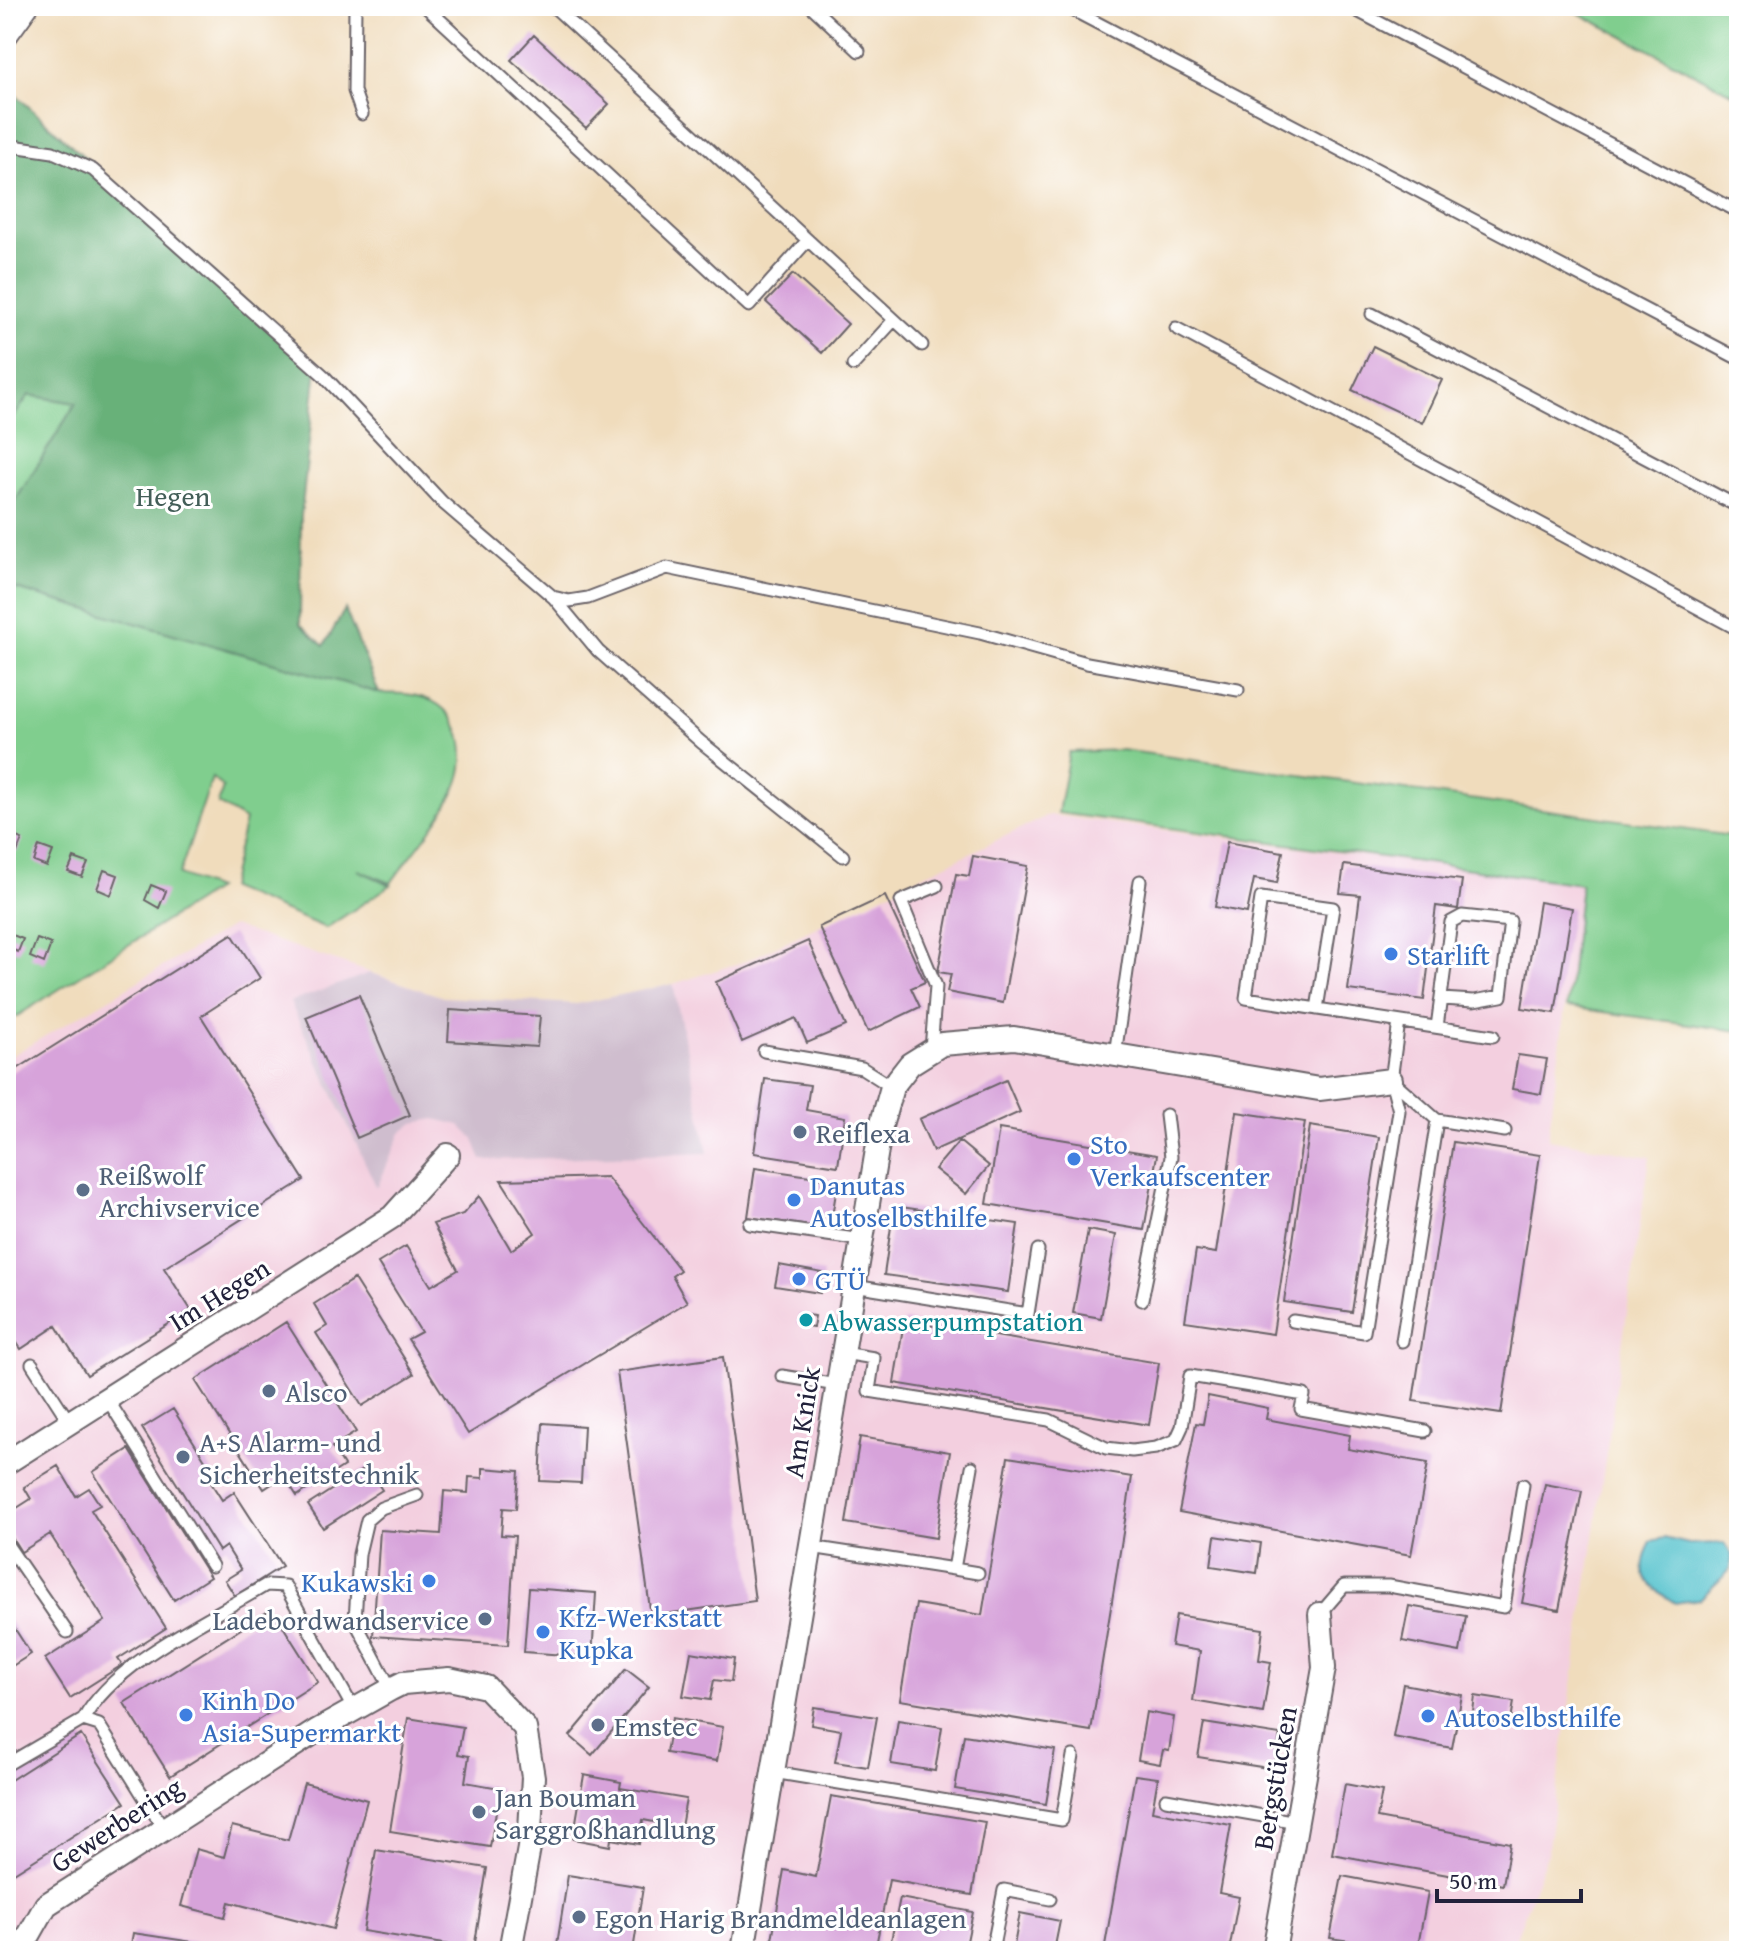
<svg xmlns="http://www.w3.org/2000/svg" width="1745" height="1957" viewBox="0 0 1745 1957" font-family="'Gentium Book Plus',serif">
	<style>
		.built { fill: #f3cfdf }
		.industrial { fill: #cfbdce }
		.green { fill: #80ce8e; stroke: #517864; stroke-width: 2 }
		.forest { fill: #68b179; stroke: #456a5a; stroke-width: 2 }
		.water { fill: #55c2cd; stroke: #3c7284; stroke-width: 2 }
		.building { fill: #d7a3da }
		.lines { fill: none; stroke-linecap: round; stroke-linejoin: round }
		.service-casing { stroke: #6a6368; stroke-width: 15 }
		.minor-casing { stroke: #6a6368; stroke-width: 26 }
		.service { stroke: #fff; stroke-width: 11 }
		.minor { stroke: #fff; stroke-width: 22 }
		.shop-dot { fill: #3f7fe0; stroke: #fff; stroke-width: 3 }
		.service-dot { fill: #5c6f8a; stroke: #fff; stroke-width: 3 }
		.culture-dot { fill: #0f9aa8; stroke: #fff; stroke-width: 3 }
		.labels { text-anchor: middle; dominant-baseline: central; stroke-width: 6; stroke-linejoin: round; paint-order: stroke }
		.park-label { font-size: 28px; fill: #435e58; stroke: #fff }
		.shop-label { font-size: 28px; fill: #366cbe; stroke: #fff; text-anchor: start }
		.service-label { font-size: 28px; fill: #4e5e75; stroke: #fff; text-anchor: start }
		.street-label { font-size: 28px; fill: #22223b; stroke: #fff }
		.culture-label { font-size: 28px; fill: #0d838f; stroke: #fff; text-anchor: start }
	</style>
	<rect width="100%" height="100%" fill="#fff"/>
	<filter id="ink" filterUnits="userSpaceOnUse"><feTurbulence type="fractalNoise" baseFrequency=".0125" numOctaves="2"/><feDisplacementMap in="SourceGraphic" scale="16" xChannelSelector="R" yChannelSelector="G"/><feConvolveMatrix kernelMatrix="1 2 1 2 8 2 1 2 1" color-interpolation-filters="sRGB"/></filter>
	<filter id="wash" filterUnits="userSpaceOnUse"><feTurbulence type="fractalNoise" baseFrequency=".006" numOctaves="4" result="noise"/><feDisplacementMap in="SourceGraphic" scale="32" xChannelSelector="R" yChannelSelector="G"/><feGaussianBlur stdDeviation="1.8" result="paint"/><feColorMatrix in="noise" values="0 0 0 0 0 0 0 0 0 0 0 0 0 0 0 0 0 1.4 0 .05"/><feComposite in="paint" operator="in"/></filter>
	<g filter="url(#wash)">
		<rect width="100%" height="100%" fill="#f0dcbc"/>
		<path class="built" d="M1049,815L1581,884L1548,1139L1650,1157L1547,1854L1511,1951H6V1059L232,926L443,997L577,1004L673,984L746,961Z"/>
		<path class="industrial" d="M370,973L443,997L577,1004L673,984L708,1153L482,1160L474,1139L460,1125L435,1119L414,1123L401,1133L377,1188L290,1002Z"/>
		<path class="green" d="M1565,6H1739V97Z
			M28,395L76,403L6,516V428Z
			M6,586L379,693C391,694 405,693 417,696C461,705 473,753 455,790C440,823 411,854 391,883L358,870L391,885L326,928L229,888L245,820L218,804L223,787L212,778L179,875L216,889L11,1020L6,1018Z
			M1122,750L1739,837V1031L1567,1007L1581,884L1058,813L1069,752Z"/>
		<path class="forest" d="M6,86L317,368L301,516L300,624L324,646L345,609L379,693L6,586V516L76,403L29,395L6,428Z"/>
		<path class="water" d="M1664,1538L1689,1544L1724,1543L1732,1555L1731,1569L1700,1599L1675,1603C1645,1583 1635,1577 1651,1541Z"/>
		<g id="blocks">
			<path class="building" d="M534,35L609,104L586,128L511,60Z
				M793,274L848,324L822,353L766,302Z
				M1373,346L1442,380L1422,423L1352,390Z
				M8,834L22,839L17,852L6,849Z
				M1227,842L1283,852L1277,883L1254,879L1247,913L1215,907Z
				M39,846L53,851L47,867L34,862Z
				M973,856L1028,866L1003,1003L947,992L951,974L938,972L956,874L969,876Z
				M74,858L88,863L82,877L68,872Z
				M1344,865L1462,880L1458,909L1436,906L1424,1000L1348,990L1360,895L1340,893Z
				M104,870L118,875L111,895L97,889Z
				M151,885L166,891L159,908L145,900Z
				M885,896L925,982L911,988L920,1007L868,1032L819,927Z
				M1539,902L1572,908L1555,1013L1522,1008Z
				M10,934L23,939L18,952L6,947Z
				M232,934L260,978L201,1016L304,1180L164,1268L191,1310L87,1375L56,1326L21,1349L6,1326V1076Z
				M37,939L51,944L44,963L30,957Z
				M808,941L846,1026L807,1043L796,1018L742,1042L716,982Z
				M359,995L410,1115L357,1138L306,1017Z
				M450,1010L540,1016L537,1047L448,1041Z
				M1518,1055L1547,1059L1541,1094L1512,1089Z
				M765,1079L810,1085L806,1110L845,1117L838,1166L754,1153Z
				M1006,1080L1020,1112L933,1151L919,1119Z
				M1237,1112L1305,1122L1273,1334L1185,1321L1196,1250L1216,1253Z
				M1310,1126L1379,1137L1352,1312L1284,1302Z
				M999,1129L1157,1155L1144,1230L987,1204Z
				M959,1141L989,1166L966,1194L935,1169Z
				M1453,1142L1540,1155L1501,1414L1413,1401Z
				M755,1168L838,1180L830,1229L748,1217Z
				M607,1177L680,1270L672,1276L687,1302L468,1434L408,1339L421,1332L378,1263L406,1246L431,1286L458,1270L433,1224L463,1214L479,1196L511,1250L535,1233L501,1180Z
				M894,1206L1018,1224L1008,1292L884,1275Z
				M1088,1230L1116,1235L1101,1318L1073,1313Z
				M779,1265L823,1273L820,1293L775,1286Z
				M354,1279L414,1374L362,1406L316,1333L327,1326L314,1304Z
				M799,1314L815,1316L813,1327L797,1324Z
				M904,1321L1159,1363L1149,1425L894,1383Z
				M286,1322L356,1432L332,1447L344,1466L297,1496L284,1476L264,1489L195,1380Z
				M723,1357L755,1601L651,1616L617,1372Z
				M1208,1396L1268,1408L1266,1419L1350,1435L1348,1449L1428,1463L1411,1555L1179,1512L1196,1423L1203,1424Z
				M173,1409L212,1471L206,1475L222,1500L234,1492L282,1566L235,1596L225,1580L241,1570L226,1546L219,1551L142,1428Z
				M543,1423L584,1426L581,1483L540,1481Z
				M860,1437L950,1452L936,1538L846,1523Z
				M129,1449L210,1577L174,1600L93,1472Z
				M1008,1457L1132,1477L1091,1731L900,1700L916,1604L982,1615Z
				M58,1466L76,1496L89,1488L100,1505L91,1510L166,1628L118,1659L122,1665L70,1698L45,1659L105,1621L50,1534L21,1552L6,1528V1515L31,1499L24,1487Z
				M367,1467L382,1490L323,1528L308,1505Z
				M483,1468L519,1471L516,1509L503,1508L501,1535L515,1536L508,1645L373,1636L380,1530L441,1534L444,1491L468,1493L469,1477L483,1478Z
				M1545,1484L1582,1491L1559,1610L1522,1603Z
				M1215,1536L1261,1543L1257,1573L1211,1566Z
				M529,1588L596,1593L592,1657L524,1652Z
				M1409,1606L1466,1616L1460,1652L1402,1641Z
				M272,1609L318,1682L170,1776L124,1703Z
				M6,1615L31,1654L6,1670Z
				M1176,1615L1263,1629L1259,1660L1271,1662L1263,1713L1193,1701L1200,1651L1171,1646Z
				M691,1652L734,1659L731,1682L714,1680L710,1700L683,1696Z
				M626,1669L649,1687L592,1755L570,1736Z
				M1403,1684L1462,1695L1452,1748L1393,1737Z
				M1475,1696L1514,1702L1510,1726L1472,1720Z
				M814,1707L877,1717L868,1767L835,1762L841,1730L811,1725Z
				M1146,1712L1174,1717L1169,1751L1163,1750L1160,1764L1138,1760Z
				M408,1718L463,1727L458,1754L469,1756L465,1782L500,1788L490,1847L390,1831Z
				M672,1718L723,1727L717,1761L666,1753Z
				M898,1720L942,1727L935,1771L891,1764Z
				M1204,1723L1280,1735L1274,1769L1198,1757Z
				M81,1735L125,1803L6,1878V1783Z
				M964,1735L1055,1750L1046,1804L955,1789Z
				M584,1775L621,1782L620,1788L686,1799L681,1827L643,1820L639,1844L611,1839L610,1846L573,1839Z
				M1135,1775L1158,1778L1152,1811L1231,1825L1219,1893L1239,1897L1229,1951H1104Z
				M304,1783L367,1800L333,1929L229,1902L225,1917L181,1906L196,1849L224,1857L232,1826L288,1840Z
				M1345,1784L1382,1791L1377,1818L1510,1843L1503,1885L1332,1854Z
				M831,1796L985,1822L972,1895L889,1880L875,1951H770L784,1870L816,1877Z
				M376,1850L487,1868L474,1949L363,1931Z
				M568,1875L643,1887L633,1951H556Z
				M1342,1876L1428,1892L1417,1951L1330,1938Z
				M900,1898L973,1912L965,1951L889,1950Z
				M1020,1913L1060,1921L1054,1951H1013Z
				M133,1933L240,1949V1951H130Z"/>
		</g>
	</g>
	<g filter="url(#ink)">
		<use href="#blocks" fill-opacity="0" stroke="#6a6368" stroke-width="2"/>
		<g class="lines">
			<defs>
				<path id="service" d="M355,6L354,91L362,114
					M425,6L749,306L808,240
					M553,6L922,345
					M811,6L859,51
					M1065,6L1739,359
					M1348,6L1739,212
					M6,145L53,152L93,170L323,375L442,502L553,597L569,601L588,598L667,568L980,633L1087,663L1238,690
					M1372,314L1739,507
					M1176,328L1739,630
					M853,365L894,320
					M554,598L598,651L701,742L843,856
					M1317,1009L1333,908L1261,898L1246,998L1493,1036
					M1437,1027L1451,922L1462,916L1510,921L1501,996L1474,1001L1441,999
					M931,1050L936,986L901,901L937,886
					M764,1051L862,1068L892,1087
					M1115,1055L1140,881
					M1392,1080L1437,1120L1402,1341
					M1437,1120L1505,1131
					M750,1224L862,1240
					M854,1286L1028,1314L1038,1250
					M1142,1300L1171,1157L1166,1115
					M1293,1321L1364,1332L1399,1111L1391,1080L1399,1022
					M843,1353L874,1358L869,1391L1049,1420L1106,1448L1132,1451L1156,1448L1176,1440L1182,1427L1190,1376L1304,1395L1301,1409L1425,1431
					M32,1364L70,1423
					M782,1376L837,1385
					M108,1400L212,1566
					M6,1543L67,1632
					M811,1547L954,1569L972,1467
					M954,1569L978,1573
					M1320,1614L1344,1586H1389L1504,1607L1523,1485
					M391,1689L355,1621L359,1554L367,1520L381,1508L417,1495
					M83,1720C115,1661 209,1620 266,1585L285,1586L354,1710
					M6,1765L83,1720L99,1725L164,1829
					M773,1772L1062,1820L1073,1756
					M1166,1799L1297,1822
					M992,1951L1004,1890L1050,1899"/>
				<path id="minor" d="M6,35L27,6
					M6,1463L392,1217L448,1155
					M20,1951L46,1905L318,1730L391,1689L403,1683L449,1679L486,1687L525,1728L533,1777L529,1848L510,1951
					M743,1951L881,1126L892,1087L910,1064L942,1044L1014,1038L1319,1089L1391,1080
					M1274,1951L1324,1668L1320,1614"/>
			</defs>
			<use href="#service" class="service-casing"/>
			<use href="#minor" class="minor-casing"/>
			<use href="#service" class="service"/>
			<use href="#minor" class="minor"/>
		</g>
	</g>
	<g class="shop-dot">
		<circle cx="1391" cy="954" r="8"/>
		<circle cx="1074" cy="1159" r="8"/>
		<circle cx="794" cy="1200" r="8"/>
		<circle cx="799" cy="1279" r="8"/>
		<circle cx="429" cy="1581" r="8"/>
		<circle cx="543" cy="1632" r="8"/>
		<circle cx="186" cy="1715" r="8"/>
		<circle cx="1428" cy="1716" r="8"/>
	</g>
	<g class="service-dot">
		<circle cx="800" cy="1132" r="8"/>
		<circle cx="83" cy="1190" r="8"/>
		<circle cx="269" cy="1391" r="8"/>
		<circle cx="183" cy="1457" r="8"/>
		<circle cx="485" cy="1619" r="8"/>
		<circle cx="598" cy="1725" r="8"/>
		<circle cx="479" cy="1812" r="8"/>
		<circle cx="579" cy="1917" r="8"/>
	</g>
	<circle class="culture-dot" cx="806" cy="1320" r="8"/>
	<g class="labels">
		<g class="park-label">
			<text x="173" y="495">Hegen</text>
		</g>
		<g class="shop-label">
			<text x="1407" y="954">Starlift</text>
			<text x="1090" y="1143">Sto<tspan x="1090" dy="32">Verkaufscenter</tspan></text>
			<text x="810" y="1184">Danutas<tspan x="810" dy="32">Autoselbsthilfe</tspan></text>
			<text x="815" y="1279">GTÜ</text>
			<text x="413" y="1581" text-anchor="end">Kukawski</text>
			<text x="559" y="1616">Kfz-Werkstatt<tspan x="559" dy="32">Kupka</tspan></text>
			<text x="202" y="1699">Kinh Do<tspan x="202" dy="32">Asia-Supermarkt</tspan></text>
			<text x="1444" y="1716">Autoselbsthilfe</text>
		</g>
		<g class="service-label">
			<text x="816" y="1132">Reiflexa</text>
			<text x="99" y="1174">Reißwolf<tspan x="99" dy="32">Archivservice</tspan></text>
			<text x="285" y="1391">Alsco</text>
			<text x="199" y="1441">A+S Alarm- und<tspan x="199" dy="32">Sicherheitstechnik</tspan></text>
			<text x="469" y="1619" text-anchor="end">Ladebordwandservice</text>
			<text x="614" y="1725">Emstec</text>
			<text x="495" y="1796">Jan Bouman<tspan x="495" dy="32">Sarggroßhandlung</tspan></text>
			<text x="595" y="1917">Egon Harig Brandmeldeanlagen</text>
		</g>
		<g class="street-label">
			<text transform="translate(219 1294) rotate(-32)">Im Hegen</text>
			<text transform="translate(801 1422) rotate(-81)">Am Knick</text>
			<text transform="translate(1274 1778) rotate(-80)">Bergstücken</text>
			<text transform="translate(116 1824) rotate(-33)">Gewerbering</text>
		</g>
		<g class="culture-label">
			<text x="822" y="1320">Abwasserpumpstation</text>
		</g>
	</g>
	<rect width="1745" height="1957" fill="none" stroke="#fff" stroke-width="32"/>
	<path d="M1437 1889v12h144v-12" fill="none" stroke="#22223b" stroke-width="4"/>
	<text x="1449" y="1889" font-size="24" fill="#22223b" stroke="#ffffff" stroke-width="6" paint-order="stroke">50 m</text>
</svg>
